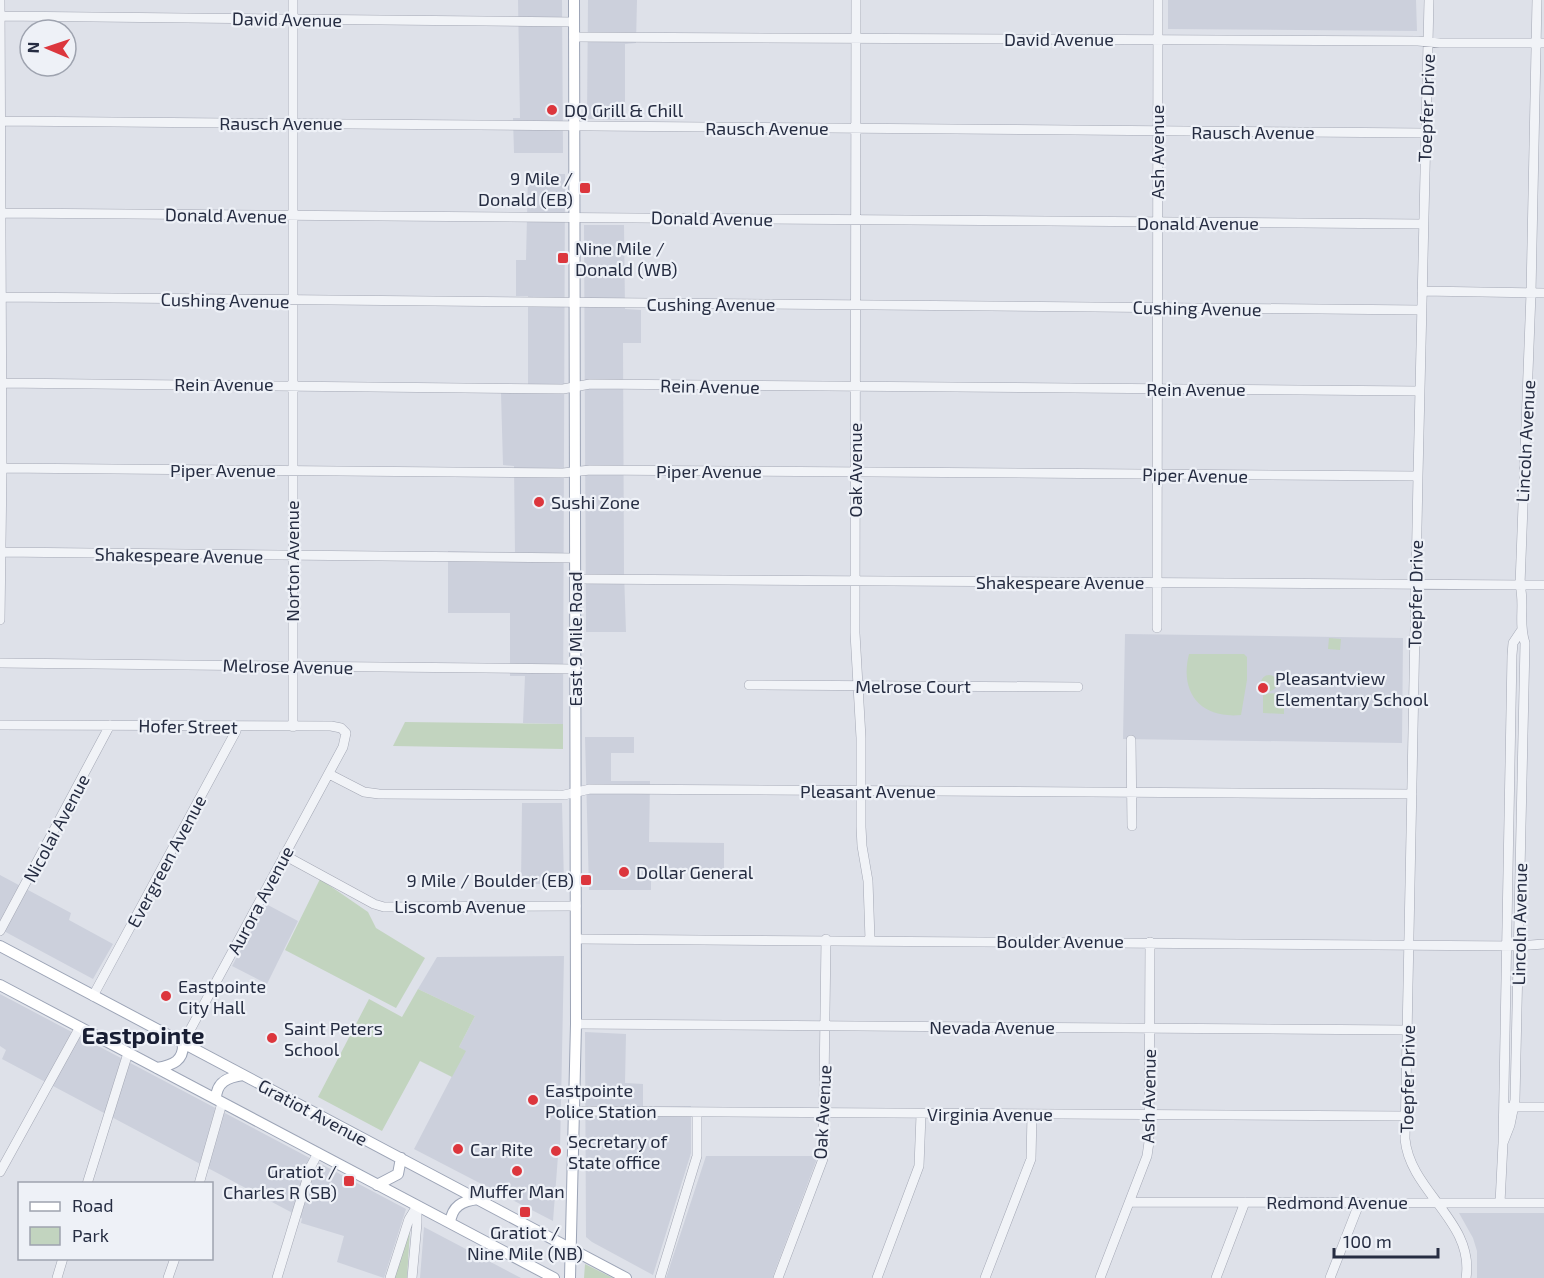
<svg xmlns="http://www.w3.org/2000/svg" width="1544" height="1278" viewBox="0 0 1544 1278" font-family="'Exo 2',sans-serif">
	<style>
		.built { fill: #ccd0dc }
		.green { fill: #c2d4bf }
		.lines { fill: none; stroke-linecap: round; stroke-linejoin: round }
		.minor-casing { stroke: #a3a7b4; stroke-width: 10 }
		.major-casing { stroke: #9ca4b6; stroke-width: 12 }
		.minor { stroke: #f1f3f7; stroke-width: 9 }
		.major { stroke: #fff; stroke-width: 10 }
		.poi-dot { fill: #dc363d; stroke: #eef1f7; stroke-width: 2 }
		.labels { text-anchor: middle; dominant-baseline: central; stroke-width: 4.5; stroke-linejoin: round; paint-order: stroke }
		.street-label { font-size: 18px; fill: #262d42; stroke: #eef1f7 }
		.poi-label { font-size: 18px; fill: #262d42; stroke: #eef1f7; text-anchor: start }
		.district-label { font-size: 24px; font-weight: bold; fill: #181e33; stroke: #eef1f7 }
	</style>
	<rect width="100%" height="100%" fill="#dee1e9"/>
	<path class="built" d="M518,0H562L563,153H514L513,118H520Z
		M588,0H637L636,43L625,44V120L587,119Z
		M1168,0H1416L1417,31L1168,29Z
		M528,174H565L563,724L523,723L525,676H510V613H448V551L515,552L514,466L503,465L501,393H528V296H516V260H526Z
		M584,225H624L625,309L641,310V343H623L624,572L626,632H586Z
		M1125,634L1403,638L1402,743L1123,739Z
		M585,737H634V753H611V781H650L649,842L724,843V871L651,872V890H589Z
		M522,803H562L564,884H521Z
		M0,875L71,913L69,920L113,944L93,979L0,929Z
		M266,904L298,921L267,984L232,966Z
		M564,956L560,1151L558,1156L553,1221L414,1149L465,1051L459,1047L475,1016L418,989L437,957Z
		M0,994L406,1209L384,1278L337,1262L344,1236L301,1223L302,1218L2,1059L6,1050L0,1046Z
		M585,1032L626,1034L625,1083L643,1084V1107L691,1106V1153L653,1275L592,1242L586,1237Z
		M706,1156H818L773,1276L776,1278H666Z
		M1459,1213H1544V1278H1477V1251L1473,1238Z
		M424,1227L521,1278H420Z"/>
	<path class="green" d="M1329,638L1341,639L1340,650L1328,649Z
		M1189,654H1244L1247,657V680L1241,715C1201,719 1179,693 1189,654Z
		M1261 683a8 8 0 1 1 16 0a8 8 0 1 1-16 0Z
		M1263,693L1284,694V714L1263,713Z
		M405,722L563,724V749L393,746Z
		M320,879L368,912L376,928L425,958L396,1008L285,950Z
		M418,989L475,1016L459,1047L466,1051L452,1077L420,1061L382,1131L318,1097L369,999L402,1017Z
		M410,1230L407,1278H394L408,1232Z
		M585,1264L613,1278H584Z"/>
	<g class="lines">
		<defs>
			<path id="minor" d="M293,0V727
				M856,0L855,633L861,738V827L862,846L868,881L870,940
				M1429,0L1418,476L1405,1139C1410,1192 1475,1222 1466,1278
				M0,16L574,22
				M574,37L1418,41L1440,43H1544
				M0,121L1425,133
				M0,213L1423,224
				M1422,291L1544,293
				M0,297L1421,310
				M0,383L563,389L590,384L1420,391
				M0,468L563,473L590,470L1418,476
				M0,552L575,558
				M575,579L1544,585
				M0,620L2,468L0,0
				M1157,628L1158,0
				M0,663L575,669
				M749,685L1078,687
				M0,725L331,726L341,728L346,733L343,747L183,1043
				M1131,740L1132,826
				M329,774L364,792L379,794L564,795L590,789L1412,794
				M284,855L374,904L384,907L576,906
				M0,931L110,725
				M576,939L1518,946L1544,944
				M93,996L236,731L237,726
				M576,1024L1407,1030
				M1510,1107H1544
				M575,1111L1405,1116
				M1503,1143L1510,1125L1515,1100L1525,643C1518,623 1525,604 1520,585L1531,293L1537,0
				M0,1172L80,1027
				M87,1184L128,1053
				M199,1184L222,1103
				M1130,1202L1544,1203
				M1500,1203L1503,1143L1512,655L1513,643L1521,631
				M57,1278L63,1258
				M168,1278L175,1258
				M277,1278L311,1166L318,1153
				M390,1278L409,1219L417,1206
				M412,1278L417,1223V1206
				M660,1278L697,1156V1113
				M778,1278L823,1159L826,939
				M877,1278L919,1166L921,1115
				M985,1278L1031,1159L1032,1114
				M1100,1278L1147,1156L1149,1142L1150,942
				M1216,1278L1245,1202
				M1330,1278L1357,1209V1202"/>
			<path id="major" d="M0,946L626,1278
				M0,985L554,1278
				M157,1068C173,1065 184,1061 183,1043
				M216,1099C216,1082 228,1077 243,1075
				M377,1185L398,1174L401,1158
				M450,1223C452,1206 462,1201 478,1199
				M570,1278L576,1024L574,0"/>
		</defs>
		<use href="#minor" class="minor-casing"/>
		<use href="#major" class="major-casing"/>
		<use href="#minor" class="minor"/>
		<use href="#major" class="major"/>
	</g>
	<g class="poi-dot">
		<circle cx="552" cy="110" r="6"/>
		<rect x="579" y="182" width="12" height="12" rx="3"/>
		<rect x="557" y="252" width="12" height="12" rx="3"/>
		<circle cx="539" cy="502" r="6"/>
		<circle cx="1263" cy="688" r="6"/>
		<circle cx="624" cy="872" r="6"/>
		<rect x="580" y="874" width="12" height="12" rx="3"/>
		<circle cx="166" cy="996" r="6"/>
		<circle cx="272" cy="1038" r="6"/>
		<circle cx="533" cy="1100" r="6"/>
		<circle cx="458" cy="1149" r="6"/>
		<circle cx="556" cy="1151" r="6"/>
		<circle cx="517" cy="1171" r="6"/>
		<rect x="343" y="1175" width="12" height="12" rx="3"/>
		<rect x="519" y="1206" width="12" height="12" rx="3"/>
	</g>
	<g class="labels">
		<g class="street-label">
			<text transform="translate(287 19) rotate(1)">David Avenue</text>
			<text x="1059" y="39">David Avenue</text>
			<text transform="translate(1426 108) rotate(-88)">Toepfer Drive</text>
			<text x="281" y="123">Rausch Avenue</text>
			<text x="767" y="128">Rausch Avenue</text>
			<text x="1253" y="132">Rausch Avenue</text>
			<text transform="translate(1157 152) rotate(-90)">Ash Avenue</text>
			<text transform="translate(226 215) rotate(1)">Donald Avenue</text>
			<text transform="translate(712 218) rotate(1)">Donald Avenue</text>
			<text x="1198" y="223">Donald Avenue</text>
			<text transform="translate(225 300) rotate(1)">Cushing Avenue</text>
			<text x="711" y="304">Cushing Avenue</text>
			<text transform="translate(1197 308) rotate(1)">Cushing Avenue</text>
			<text x="224" y="384">Rein Avenue</text>
			<text transform="translate(710 386) rotate(1)">Rein Avenue</text>
			<text x="1196" y="389">Rein Avenue</text>
			<text transform="translate(1525 441) rotate(-87)">Lincoln Avenue</text>
			<text x="223" y="470">Piper Avenue</text>
			<text transform="translate(855 470) rotate(-90)">Oak Avenue</text>
			<text x="709" y="471">Piper Avenue</text>
			<text transform="translate(1195 475) rotate(1)">Piper Avenue</text>
			<text transform="translate(179 555) rotate(1)">Shakespeare Avenue</text>
			<text transform="translate(292 561) rotate(-90)">Norton Avenue</text>
			<text x="1060" y="582">Shakespeare Avenue</text>
			<text transform="translate(1415 594) rotate(-89)">Toepfer Drive</text>
			<text transform="translate(575 639) rotate(-90)">East 9 Mile Road</text>
			<text transform="translate(288 666) rotate(1)">Melrose Avenue</text>
			<text x="913" y="686">Melrose Court</text>
			<text transform="translate(188 726) rotate(1)">Hofer Street</text>
			<text x="868" y="791">Pleasant Avenue</text>
			<text transform="translate(56 828) rotate(-62)">Nicolai Avenue</text>
			<text transform="translate(166 861) rotate(-62)">Evergreen Avenue</text>
			<text transform="translate(260 900) rotate(-62)">Aurora Avenue</text>
			<text x="460" y="906">Liscomb Avenue</text>
			<text transform="translate(1519 924) rotate(-89)">Lincoln Avenue</text>
			<text x="1060" y="941">Boulder Avenue</text>
			<text x="992" y="1027">Nevada Avenue</text>
			<text transform="translate(1407 1079) rotate(-89)">Toepfer Drive</text>
			<text transform="translate(1148 1096) rotate(-89)">Ash Avenue</text>
			<text transform="translate(313 1112) rotate(28)">Gratiot Avenue</text>
			<text transform="translate(822 1112) rotate(-87)">Oak Avenue</text>
			<text x="990" y="1114">Virginia Avenue</text>
			<text x="1337" y="1202">Redmond Avenue</text>
		</g>
		<g class="poi-label">
			<text x="564" y="110">DQ Grill &amp; Chill</text>
			<text x="573" y="178" text-anchor="end">9 Mile /<tspan x="573" dy="21">Donald (EB)</tspan></text>
			<text x="575" y="248">Nine Mile /<tspan x="575" dy="21">Donald (WB)</tspan></text>
			<text x="551" y="502">Sushi Zone</text>
			<text x="1275" y="678">Pleasantview<tspan x="1275" dy="21">Elementary School</tspan></text>
			<text x="636" y="872">Dollar General</text>
			<text x="574" y="880" text-anchor="end">9 Mile / Boulder (EB)</text>
			<text x="178" y="986">Eastpointe<tspan x="178" dy="21">City Hall</tspan></text>
			<text x="284" y="1028">Saint Peters<tspan x="284" dy="21">School</tspan></text>
			<text x="545" y="1090">Eastpointe<tspan x="545" dy="21">Police Station</tspan></text>
			<text x="568" y="1141">Secretary of<tspan x="568" dy="21">State office</tspan></text>
			<text x="470" y="1149">Car Rite</text>
			<text x="337" y="1171" text-anchor="end">Gratiot /<tspan x="337" dy="21">Charles R (SB)</tspan></text>
			<text x="517" y="1191" text-anchor="middle">Muffer Man</text>
			<text x="525" y="1232" text-anchor="middle">Gratiot /<tspan x="525" dy="21">Nine Mile (NB)</tspan></text>
		</g>
		<g class="district-label">
			<text x="143" y="1034">Eastpointe</text>
		</g>
	</g>
	<rect x="18" y="1182" width="195" height="78" fill="#eef1f7" stroke="#9ea3af" stroke-width="1.5"/>
	<rect x="30" y="1202" width="30" height="9" fill="#ffffff" stroke="#9ea3af" stroke-width="1.5"/>
	<text x="72" y="1212" font-size="18" fill="#262d42">Road</text>
	<rect x="30" y="1227" width="30" height="18" fill="#c2d4bf" stroke="#9ea3af" stroke-width="1.5"/>
	<text x="72" y="1242" font-size="18" fill="#262d42">Park</text>
	<g transform="translate(48 48) rotate(272)"><circle r="28" fill="#eef1f7" stroke="#9ea3af" stroke-width="1.5"/>
	<path d="M0-4.5L10 22L0 15L-10 22Z" fill="#dc363d"/>
	<text y="-9" font-size="16" font-weight="bold" text-anchor="middle" fill="#262d42">N</text>
	</g>
	<path d="M1334 1248v9h104v-9" fill="none" stroke="#262d42" stroke-width="3"/>
	<text x="1343" y="1248" font-size="18" fill="#262d42" stroke="#eef1f7" stroke-width="4.5" paint-order="stroke">100 m</text>
</svg>
